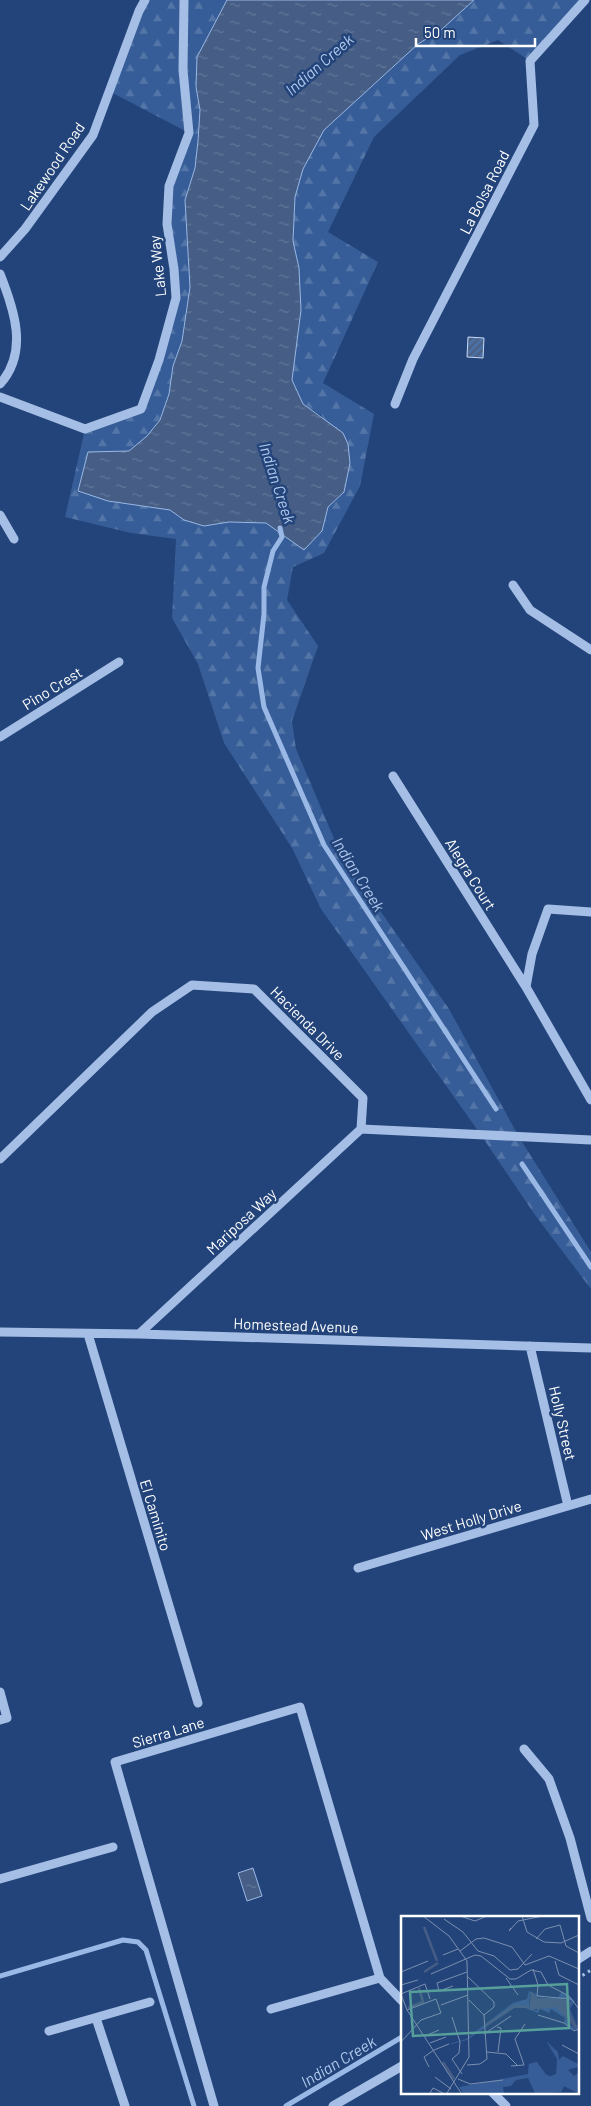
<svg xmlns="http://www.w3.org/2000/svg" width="591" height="2106" viewBox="0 0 591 2106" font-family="Barlow,sans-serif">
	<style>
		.forest { fill: url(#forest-firs) }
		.water { fill: url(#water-ripples); stroke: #99b8e5 }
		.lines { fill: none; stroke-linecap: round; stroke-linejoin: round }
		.stream { stroke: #99b8e5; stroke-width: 5 }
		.building { fill: url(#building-hatch); stroke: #c8d9f4 }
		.path { stroke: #a5bee5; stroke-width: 3; stroke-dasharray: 2.5 4; stroke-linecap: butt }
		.minor { stroke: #a5bee5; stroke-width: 9 }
		.labels { text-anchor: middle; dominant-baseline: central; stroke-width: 5; stroke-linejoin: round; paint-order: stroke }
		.street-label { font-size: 15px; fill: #fff; stroke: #23447a }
		.water-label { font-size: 16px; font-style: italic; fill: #b0c8ec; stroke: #23447a }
		.inset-river { fill: none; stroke: #465e86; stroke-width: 2.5 }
		.inset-road { fill: none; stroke: #7b8faf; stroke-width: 1 }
		.view { fill: #579f9a; fill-opacity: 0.15; stroke: #579f9a; stroke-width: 2.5 }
		.inset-edge { fill: none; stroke: #fff; stroke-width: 2.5 }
	</style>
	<defs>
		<pattern id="forest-firs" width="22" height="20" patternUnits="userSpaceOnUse" patternTransform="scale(1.25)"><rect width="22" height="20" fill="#365d97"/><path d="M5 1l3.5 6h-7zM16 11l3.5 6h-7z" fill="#5475a7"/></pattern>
		<pattern id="water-ripples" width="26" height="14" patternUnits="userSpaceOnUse" patternTransform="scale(1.25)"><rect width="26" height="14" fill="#465e86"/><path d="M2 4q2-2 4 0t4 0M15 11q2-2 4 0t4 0" fill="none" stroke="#627698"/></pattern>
		<pattern id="building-hatch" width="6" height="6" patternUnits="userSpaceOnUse" patternTransform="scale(1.25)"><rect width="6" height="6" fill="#4b6ea3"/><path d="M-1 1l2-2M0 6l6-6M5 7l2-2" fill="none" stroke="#4c5a6f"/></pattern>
	</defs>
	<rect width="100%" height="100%" fill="#23447a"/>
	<path class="forest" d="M145,0H227L197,57L196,87L200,110L198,141L195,168L185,200L190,287L182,341L173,366L169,394L160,419L148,436L129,451L88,453L108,501L170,510L184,520L204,526L229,522L266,523L304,550L322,531L328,507L344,492L322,416L303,404L292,380L301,310L299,268L293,242L295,197L303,169L324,130L418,44L441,30L474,0H585L530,61L498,40L460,55L374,137L328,232L378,262L323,383L374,414L360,486L324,553L293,567L287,600L318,646L292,721L296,749L341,855L449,1009L519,1137L591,1252V1289L535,1215L481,1135L321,909L292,848L224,743L198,664L172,618L176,539L131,533L65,517L85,429L141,409L176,298L169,186L189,133L109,91Z"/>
	<path class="water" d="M227,0H474L441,30L418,44L324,130L303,169L295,197L293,241L299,268L301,310L292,380L303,404L343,433L348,444L350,463L344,492L328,507L322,531L304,550L266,523L229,522L204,526L184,520L170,510L108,501L78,491L88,452L129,451L147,436L160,420L169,394L173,366L182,341L190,287L185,200L195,168L198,141L200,110L196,87L197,57Z
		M253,1868L262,1896L247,1901L238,1873Z"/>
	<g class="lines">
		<path class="stream" d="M280,528L282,537L273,551L264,587V614L258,668L264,707L324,845L496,1109
			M522,1164L591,1267
			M577,1952L578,1951
			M0,1976L123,1940L138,1942L146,1950L194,2106
			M286,2106L402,2037"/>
	</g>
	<path class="building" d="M468,337L484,338L483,358L467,357Z"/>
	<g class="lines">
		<path class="path" d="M577,1979L591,1970"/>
		<path class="minor" d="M0,257L25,229L93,135L139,11L145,0
			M0,274C14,309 29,352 0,384
			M0,397L85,429L141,409L159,360L176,298L174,269L167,224L169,186L189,133L183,70L184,0
			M395,404L413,359L534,125L530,61L585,0
			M0,515L14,539
			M513,585L530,610L591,650
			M0,737L119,662
			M393,776L526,987L591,1100
			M526,987L532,954L548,909L591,912
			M0,1159L152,1012L192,985L254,989L363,1098L361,1129L591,1140
			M0,1332L139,1334L591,1348
			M88,1334L198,1703
			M139,1334L361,1129
			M530,1346L568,1506
			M358,1568L591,1499
			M0,1692L7,1718L0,1720
			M524,1749L549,1779L570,1838L591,1918
			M0,1879L113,1847
			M577,1960L591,1951
			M271,2009L380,1978
			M96,2018L125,2106
			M49,2031L150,2002
			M492,2092L506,2106
			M214,2106L115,1762L300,1707L380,1978L402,2001
			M333,2106L402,2066"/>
	</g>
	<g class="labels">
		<g class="street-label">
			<text transform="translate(52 166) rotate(-56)">Lakewood Road</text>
			<text transform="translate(484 192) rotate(-63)">La Bolsa Road</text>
			<text transform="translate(157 266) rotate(-96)">Lake Way</text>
			<text transform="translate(52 688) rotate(-32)">Pino Crest</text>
			<text transform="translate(471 874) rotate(58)">Alegra Court</text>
			<text transform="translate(308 1023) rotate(45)">Hacienda Drive</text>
			<text transform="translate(241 1221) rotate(-43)">Mariposa Way</text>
			<text transform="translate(296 1325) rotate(2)">Homestead Avenue</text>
			<text transform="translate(563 1423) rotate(77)">Holly Street</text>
			<text transform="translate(156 1515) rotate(73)">El Caminito</text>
			<text transform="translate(471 1520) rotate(-17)">West Holly Drive</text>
			<text transform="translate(168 1732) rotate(-17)">Sierra Lane</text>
		</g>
		<g class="water-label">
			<text transform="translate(319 64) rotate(-41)">Indian Creek</text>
			<text transform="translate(278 483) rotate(72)">Indian Creek</text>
			<text transform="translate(359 874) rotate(58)">Indian Creek</text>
			<text transform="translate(338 2061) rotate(-31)">Indian Creek</text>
		</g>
	</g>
	<g transform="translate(401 1916)">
		<rect width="178" height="178" fill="#23447a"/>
		<path d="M145,125L157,136L158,144L162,140L177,148V151L167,154L173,160L177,157V177L163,170L160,176L134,177L127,158L128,148L136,146L147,161L155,158L156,143Z" fill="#365d97"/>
		<path d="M128,75L144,82H157L160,76L168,80L174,85L169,93L177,111L168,95L170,86L163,83H145L129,78L128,90L135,95L139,91H156L171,110L177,112L173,115L163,107L164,102L150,93L148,97L139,93L137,97L125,92H113L66,124L51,128H48L65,123L112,87L126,83Z" fill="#365d97"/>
		<path d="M136,146L141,156L165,169L173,160L177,164V177L163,170L160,176L134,177L127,162L115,164L110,170L102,171L103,177H62L58,171L127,158L128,148Z" fill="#365d97"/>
		<path d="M130,75L137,82L162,83L170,86L168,95L177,112L173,111L155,91L128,94Z" fill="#465e86"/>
		<path class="inset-river" d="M23,11L36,45M23,56L37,47M7,92L22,86L18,72M85,109L114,90L127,91M42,146L53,163"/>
		<path class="inset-road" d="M22,0L48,20L66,45L68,141L46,177M59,0L74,5L86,0M121,0L126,16L143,26L160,27L178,19M43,3L62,16L77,35L93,40L109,54L117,53L131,38M110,12L108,15L117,5L142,0M135,23L144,13L159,9L165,30L178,37M59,35L75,23L83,22L111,31L124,49L148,40L178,53M42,39L57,33M154,45L158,59L178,69M132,53L137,69H146M0,56L27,45M30,58L74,39L80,40L109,63H115L130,54L140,56L147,69L168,80L178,93M105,62L117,79M0,69L17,64M137,69L136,80L170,83M52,70L38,75L36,67L66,56M0,78L6,94L60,177M0,78L24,68L29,83M68,84L83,99M40,89L67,79M137,99L163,107L173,115L178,113M51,101L59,126L58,137L51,143L61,158M96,111L100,112L97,136M83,118L110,100M24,120L38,114M0,126L20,104L40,97L35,83L6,94M29,127L45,121M161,129L178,138M33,134L48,128M86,136L105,138L116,149M66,149L79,148L86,143L83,99L93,91V86L66,60M110,150L123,149L114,123L124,108M28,151L23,141L33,134M34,161L50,173M57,163L69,168L102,164M29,177L32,172L42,177"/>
		<path class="view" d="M166,68L168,112L12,120L9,76Z"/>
		<rect width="178" height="178" class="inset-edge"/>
	</g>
	<path d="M416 38v8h119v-8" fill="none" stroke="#ffffff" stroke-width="2.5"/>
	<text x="424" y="38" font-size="15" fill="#ffffff" stroke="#23447a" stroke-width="4" paint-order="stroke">50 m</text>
</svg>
